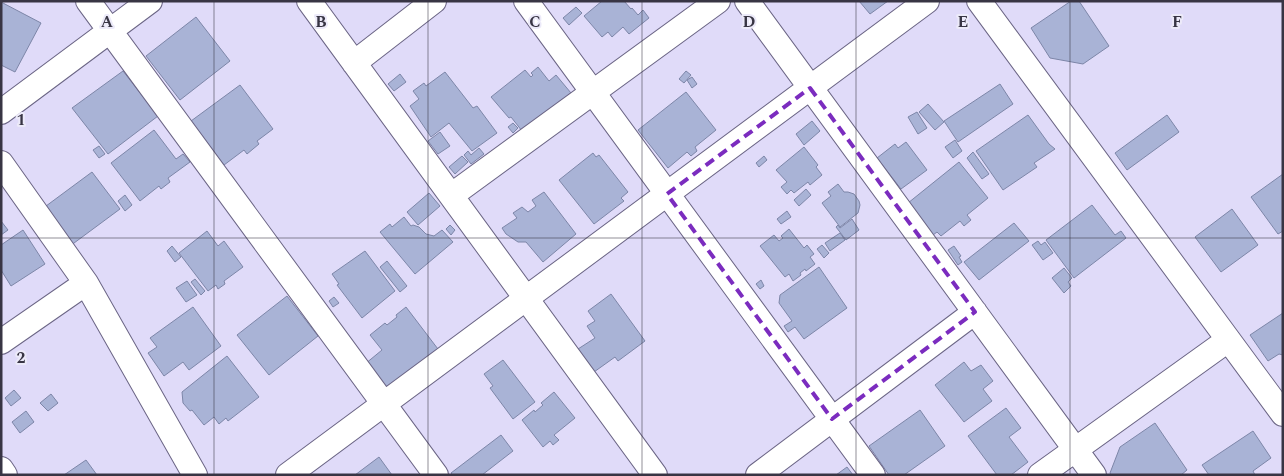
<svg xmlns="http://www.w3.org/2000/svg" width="1284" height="476" viewBox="0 0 1284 476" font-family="Spectral,serif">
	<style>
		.building { fill: #a9b3d6; stroke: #7d86a8 }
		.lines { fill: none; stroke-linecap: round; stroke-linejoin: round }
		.minor-casing { stroke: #6b6585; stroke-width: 26 }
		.minor { stroke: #fff; stroke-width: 24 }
		.marked { fill: none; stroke: #7b2cbf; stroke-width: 4; stroke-dasharray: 10 6; stroke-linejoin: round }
		.grid { fill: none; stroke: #383544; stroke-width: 1; stroke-opacity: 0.55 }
		.grid-label { font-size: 16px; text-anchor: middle; font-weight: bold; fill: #383544; stroke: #eceaf9; stroke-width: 4; stroke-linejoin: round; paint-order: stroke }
	</style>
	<rect width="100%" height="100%" fill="#e0dbf9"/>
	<path class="building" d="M602,1H624L631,9L632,8L638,15L643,10L649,18L629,34L623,27L612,37L608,32L602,37L584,16Z
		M859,1H888L870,14Z
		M1071,1H1079L1109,46L1083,64L1050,58L1031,28Z
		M1,2L41,23L15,72L1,65Z
		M576,7L582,13L569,25L563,18Z
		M196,17L230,61L180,100L146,56Z
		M538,67L549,81L556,75L571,93L522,131L511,117L509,118L491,97L525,70L531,77L533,75L531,73Z
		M123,71L158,116L108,154L72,108Z
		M686,71L691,75L684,83L679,79Z
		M445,72L473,108L477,106L497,133L472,151L449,123L431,137L410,106L419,99L413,91L424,83L426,86Z
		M400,74L406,82L394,91L388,84Z
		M692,77L697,84L692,88L687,80Z
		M1000,84L1013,104L958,142L944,121Z
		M240,85L273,129L257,141L259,144L247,154L244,150L224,165L191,121Z
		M686,92L716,130L695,147L697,151L691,156L687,152L668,168L638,130Z
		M928,104L944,122L935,130L919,112Z
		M917,112L927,128L918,134L908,117Z
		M1028,115L1049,144L1055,149L1034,163L1037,167L1003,190L976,151Z
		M1167,115L1179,132L1127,170L1115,153Z
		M812,121L820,131L804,145L796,134Z
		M513,123L518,128L513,133L508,127Z
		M154,130L176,159L183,154L190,162L168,178L170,182L161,189L159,186L140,201L111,163Z
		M440,132L450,146L438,154L428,141Z
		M955,140L962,151L953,158L945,147Z
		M906,142L927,170L901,189L877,158L895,144L898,148Z
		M99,146L105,154L99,158L93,150Z
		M804,147L818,165L816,167L822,175L810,185L808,182L794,193L791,190L787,194L781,187L787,182L776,170Z
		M479,148L484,154L471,164L464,155L468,151L471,155Z
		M973,152L989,174L982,179L967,158Z
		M593,153L596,157L599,155L628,192L621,198L624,201L594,224L559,180Z
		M462,156L468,162L455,174L449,167Z
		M764,156L767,160L759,167L756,163Z
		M959,162L988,198L967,215L971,220L964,226L960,221L941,236L937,232L933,235L908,203Z
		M92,172L120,209L70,246L42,209Z
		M1283,174V231L1278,234L1251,197Z
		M838,184L844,192H848L854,194L859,201L860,205L858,213L840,227L822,203L831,196L828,192Z
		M806,189L811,195L799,206L794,200Z
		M544,192L576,234L543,262L526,242H518L506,234L502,228L517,218L513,213L522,207L528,212L536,206L532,200Z
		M429,193L440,206L418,225L407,212Z
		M125,195L132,205L125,211L118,201Z
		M1092,205L1115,235L1121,231L1126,238L1074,278L1046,240Z
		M1232,209L1258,245L1221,272L1195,237Z
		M787,211L791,217L781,224L777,219Z
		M404,217L411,226L413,225L419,227L426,234L434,236L442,230L453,242L415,274L380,232L390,224L392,227Z
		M852,219L859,230L846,240L836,227L838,225L840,228Z
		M1,221L8,230L1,235Z
		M1014,223L1029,241L979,280L964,262Z
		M450,225L455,230L451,235L446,229Z
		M789,229L804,248L807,245L814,254L810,257L815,264L806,271L805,269L800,273L801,275L793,281L789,274L785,277L760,246L774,235L779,241L783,238L781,236Z
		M23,230L45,264L11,286L1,270V245Z
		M207,231L218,246L224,241L243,267L224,281L225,284L218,289L216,285L208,291L179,253Z
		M840,233L845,240L830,251L825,243Z
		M1038,241L1041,245L1045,242L1053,253L1043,260L1032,245Z
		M822,245L829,253L824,258L817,249Z
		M172,246L181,257L175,262L167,251Z
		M954,246L961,256L959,257L962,262L958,265L948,250Z
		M365,251L395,291L362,318L337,285L339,284L332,274Z
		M387,261L407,286L400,292L380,267Z
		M819,267L847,308L804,339L795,327L788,332L784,326L792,321L779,303L780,295Z
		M1064,268L1072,278L1068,282L1071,286L1064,293L1052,278Z
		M195,279L205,291L201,295L191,282Z
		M761,280L764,286L760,289L756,284Z
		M187,281L197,295L186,302L176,288Z
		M611,294L645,341L618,361L615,357L594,372L578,349L595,338L587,326L595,321L588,311Z
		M287,296L318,336L269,375L237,335Z
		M334,297L339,303L333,307L329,301Z
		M193,307L221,346L189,370L183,362L164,376L148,353L157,347L150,338Z
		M406,307L441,353L388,394L365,364L382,350L370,335L385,323L387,325L397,317L396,315Z
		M1283,313V355L1279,354L1268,361L1250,335Z
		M227,356L259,397L228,421L226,418L219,424L214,417L204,425L192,410L190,411L183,403L182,392Z
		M503,360L535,402L513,419L490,388L493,386L484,374Z
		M964,362L971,371L981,365L993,381L983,389L992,401L964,422L935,385Z
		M14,390L21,398L11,406L5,398Z
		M554,392L575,418L554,435L559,440L553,445L550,441L543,447L522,420L534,410L535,412L543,405L541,403Z
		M51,394L58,403L48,411L40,403Z
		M1006,408L1021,428L1009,437L1028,462L1011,475H997L968,436Z
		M920,410L945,446L904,475H889L869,446Z
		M26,411L34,422L20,433L12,422Z
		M1155,423L1187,470L1181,475H1111L1110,473L1120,447Z
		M1253,431L1271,458L1253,471L1255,475H1209L1202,465Z
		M501,435L513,451L482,475H453L451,473Z
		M379,457L392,475H355Z
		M86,460L97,475H64Z
		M847,467L853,475H836Z"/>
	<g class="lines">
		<defs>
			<path id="minor" d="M88,1L436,475
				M309,1L655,475
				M526,1L873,475
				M747,1L1094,475
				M979,1L1283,414
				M354,63L434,1
				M1,112L150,1
				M1,163L86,283L195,475
				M452,195L718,1
				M1,342L86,283
				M1,469L5,475
				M288,475L927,1
				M758,475L975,312
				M1040,475L1228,340"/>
		</defs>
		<use href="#minor" class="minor-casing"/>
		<use href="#minor" class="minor"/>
	</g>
	<path class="marked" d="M810,88L975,312L832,419L667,194Z"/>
	<path class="grid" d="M214,1V475M428,1V475M642,1V475M856,1V475M1070,1V475M1,238H1283"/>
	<g class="grid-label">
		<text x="107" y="27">A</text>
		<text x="321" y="27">B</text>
		<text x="535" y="27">C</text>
		<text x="749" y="27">D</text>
		<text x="963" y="27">E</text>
		<text x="1177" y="27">F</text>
		<text x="21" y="125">1</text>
		<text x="21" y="363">2</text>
	</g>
	<rect width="1284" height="476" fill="none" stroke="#383544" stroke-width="5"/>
</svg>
